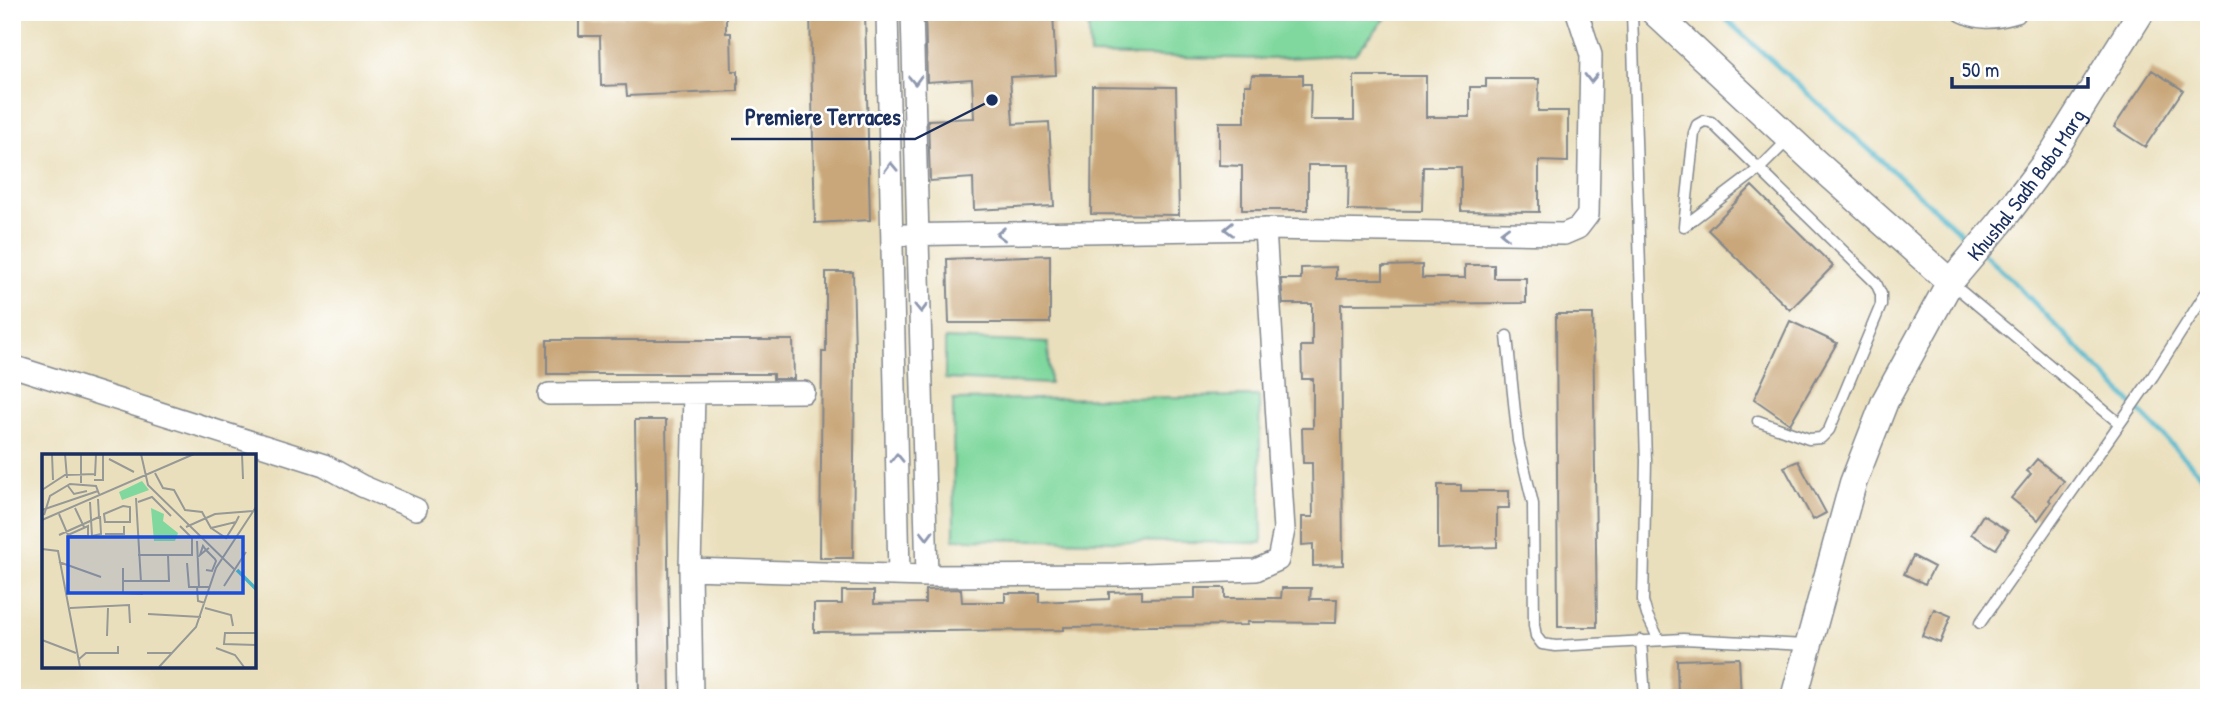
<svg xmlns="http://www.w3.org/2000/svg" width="2221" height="710" viewBox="0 0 2221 710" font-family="'Patrick Hand',sans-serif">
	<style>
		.green { fill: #80d89e; stroke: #4e847e; stroke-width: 2 }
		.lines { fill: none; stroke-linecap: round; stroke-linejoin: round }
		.stream { stroke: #4ab3c8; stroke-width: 5 }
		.building { fill: #c9a77a }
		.service-casing { stroke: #82878d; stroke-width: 13 }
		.minor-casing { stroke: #82878d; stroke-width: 24 }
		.tertiary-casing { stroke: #82878d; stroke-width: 29 }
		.service { stroke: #fff; stroke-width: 10 }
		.minor { stroke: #fff; stroke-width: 21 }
		.tertiary { stroke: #fff; stroke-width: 26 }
		.oneway { stroke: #8d97ae }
		.labels { text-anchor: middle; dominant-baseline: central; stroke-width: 5; stroke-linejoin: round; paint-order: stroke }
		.street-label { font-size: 21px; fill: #1b2f5e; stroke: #fff }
		.inset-river { fill: none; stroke: #4ab3c8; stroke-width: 3.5 }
		.inset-road { fill: none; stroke: #979996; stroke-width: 2 }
		.view { fill: #1d4ed8; fill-opacity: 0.15; stroke: #1d4ed8; stroke-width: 3.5 }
		.inset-edge { fill: none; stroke: #1b2f5e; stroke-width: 3.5 }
		.leader { fill: none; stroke: #1b2f5e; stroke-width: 2.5 }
		.callout-dot { fill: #1b2f5e; stroke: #fff; stroke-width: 2.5 }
		.callout-label { font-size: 23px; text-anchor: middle; font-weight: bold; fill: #1b2f5e; stroke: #fff; stroke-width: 5; stroke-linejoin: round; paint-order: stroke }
	</style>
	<rect width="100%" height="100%" fill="#fff"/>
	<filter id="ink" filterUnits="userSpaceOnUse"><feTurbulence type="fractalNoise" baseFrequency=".0143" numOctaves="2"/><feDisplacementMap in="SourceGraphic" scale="14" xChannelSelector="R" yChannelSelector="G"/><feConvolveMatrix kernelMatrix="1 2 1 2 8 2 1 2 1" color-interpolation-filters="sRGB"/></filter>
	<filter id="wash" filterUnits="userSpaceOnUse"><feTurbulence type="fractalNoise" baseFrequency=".00686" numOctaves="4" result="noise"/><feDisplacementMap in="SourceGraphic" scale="28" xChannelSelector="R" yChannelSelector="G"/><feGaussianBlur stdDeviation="1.57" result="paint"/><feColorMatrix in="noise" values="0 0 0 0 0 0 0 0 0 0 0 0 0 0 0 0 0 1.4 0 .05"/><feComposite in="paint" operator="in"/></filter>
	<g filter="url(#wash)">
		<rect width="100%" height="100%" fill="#eadfbc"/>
		<path class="green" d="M1088,12H1391L1355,54L1269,59L1090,55Z
			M945,339L1048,343L1050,384L945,379Z
			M1259,396L1262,543L954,539L953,400Z"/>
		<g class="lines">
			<path class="stream" d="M1718,12L1973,244
				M1983,253L2012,280L2209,483"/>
		</g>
		<g id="blocks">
			<path class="building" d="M810,12H865L870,220L815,223Z
				M925,12H1053L1056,75L1010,77L1013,124L1049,122L1054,206L974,210L973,178L930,181L928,120L974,118L972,79L927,82Z
				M726,15V33H731L732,71H738V91L627,96L626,85L601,86L600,36H579V20L624,18V16Z
				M2152,70L2183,90L2145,147L2114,127Z
				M1252,75H1303V84H1311L1310,120H1354V76H1426V117H1470V87H1486V79H1539L1538,111H1568V162L1539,161V212L1461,211V167H1423L1422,211L1348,210L1349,165H1308V210H1242V166L1219,165V122H1245V85H1251Z
				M1092,86L1176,87L1179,215L1091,214Z
				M1752,186L1833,266L1790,310L1708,230Z
				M1050,255V323H949L947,259Z
				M1422,265V278H1465V265H1494V278H1526V303L1341,304L1343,565L1313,566V544L1302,545V517H1313L1312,463H1303L1302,428H1313V379H1302L1301,346H1312V304H1283L1281,279H1301V268L1336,267V279H1383V266Z
				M826,272H853L855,352L853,558H820L822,352H826Z
				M1556,314H1593L1597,627H1558Z
				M1790,321L1837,343L1790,424L1754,399Z
				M547,340H793L794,379H773V374H547Z
				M635,420H666L670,698H639Z
				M2037,459L2064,481L2049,500L2051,502L2038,520L2011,498L2031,474L2027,471Z
				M1798,461L1826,513L1813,520L1784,467Z
				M1438,485H1461V491H1509V508H1497V547L1438,549Z
				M1983,515L2008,531L1996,549L1971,534Z
				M1913,556L1934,567L1925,584L1904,574Z
				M1195,588H1225V598H1281L1282,588H1311L1310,599H1337L1336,623L1247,622V625L1064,627V630L814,632V604H842V591H874V604L925,603V590L961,589L962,602H1005V593H1039V602L1109,599V592L1142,591V599L1195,598Z
				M1934,609L1951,616L1940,643L1922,636Z
				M1739,658L1741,698H1678L1677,660Z"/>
		</g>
	</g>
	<g filter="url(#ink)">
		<use href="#blocks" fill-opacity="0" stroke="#82878d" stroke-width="2"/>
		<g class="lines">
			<defs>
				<path id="service" d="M1632,12L1646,461L1643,601L1647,615L1659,640
					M1954,12C1975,27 1996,24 2019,17L2022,12
					M1950,282L2119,423
					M1507,336L1518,441L1533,504L1534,625L1536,636L1542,644L1556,646L1683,639L1807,645
					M1758,421L1809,439L1821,438L1829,430L1881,305V294L1876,283L1711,122L1704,121L1697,125L1694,133L1684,226L1758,170L1790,138
					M1980,623L2153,376L2209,288
					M1641,640L1645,698"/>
				<path id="minor" d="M887,12L899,575
					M912,12L927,576
					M894,235L1265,229L1564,234L1578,228L1588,215L1591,55L1577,12
					M12,366L324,465L362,486L416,509
					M549,394L804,392
					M690,569L927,576L1115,575L1256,570L1278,560L1284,530L1265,229
					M692,698L690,569L694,393"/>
				<g id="tertiary">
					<path d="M1654,12L1813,160L1950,282"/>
					<path id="s1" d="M1794,698L1853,483L1885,401L1950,282L2000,223L2054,151L2141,12"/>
				</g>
			</defs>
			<use href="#service" class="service-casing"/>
			<use href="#minor" class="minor-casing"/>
			<use href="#tertiary" class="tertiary-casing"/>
			<use href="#service" class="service"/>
			<use href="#minor" class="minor"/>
			<use href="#tertiary" class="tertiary"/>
		</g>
		<defs><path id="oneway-chevron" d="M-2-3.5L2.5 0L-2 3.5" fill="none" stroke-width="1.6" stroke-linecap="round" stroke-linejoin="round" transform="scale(1.75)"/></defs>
		<g class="oneway">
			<use href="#oneway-chevron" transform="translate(1591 78) rotate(91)"/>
			<use href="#oneway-chevron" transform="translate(915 80) rotate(88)"/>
			<use href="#oneway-chevron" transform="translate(891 167) rotate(-92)"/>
			<use href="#oneway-chevron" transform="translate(1229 229) rotate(179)"/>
			<use href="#oneway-chevron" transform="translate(1505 233) rotate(-179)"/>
			<use href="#oneway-chevron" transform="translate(1001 234) rotate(179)"/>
			<use href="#oneway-chevron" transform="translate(921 308) rotate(89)"/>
			<use href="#oneway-chevron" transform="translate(897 458) rotate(-91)"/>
			<use href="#oneway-chevron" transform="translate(927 535) rotate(89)"/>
		</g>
	</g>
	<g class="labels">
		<g class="street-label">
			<text stroke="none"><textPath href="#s1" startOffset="570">Khushal Sadh Baba Marg</textPath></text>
		</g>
	</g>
	<g transform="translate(42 454)">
		<rect width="214" height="214" fill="#eadfbc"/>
		<path d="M100,27L107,36L80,46L77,38ZM109,54L122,60L121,67L136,79L133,87H112Z" fill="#80d89e"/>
		<path class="inset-river" d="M195,116L214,135"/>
		<path class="inset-road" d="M10,0L11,26M23,0L25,24M99,0L106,31L193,116M200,0L201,25M67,5L92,18M113,19L121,34L132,36L143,56L160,58L169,74L194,68L197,62M53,22L54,0M52,26H61V0M39,29V0M26,32L32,40L45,37M0,36L23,21L54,20M94,44L99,128M48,48L50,82L59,80L58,62M96,48L110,43L129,62M81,52L88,53V68H63L62,60ZM33,54L42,73M0,56L56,37M17,60L26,81L28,82H46V72L26,81M2,61L8,42L28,30L54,32L57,40M0,66L152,0M144,73L173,60L211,57M169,74L184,84L194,68M63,80H82V72M17,81L57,63L56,45M155,87L157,133M0,95L16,97L38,213M96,101H150V84L138,72M17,108L59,123M145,109L147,133H168M81,114V139L101,140M164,116L170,117L174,107L173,105L164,96L161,92L158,101L164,96L167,94M80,127H127L126,101M182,132L204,98M155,133L156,147L163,149M28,154L87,151L88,169M163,154L189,161L191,172M106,160L159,163M214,179H183L182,190L214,191M65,182L66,154M0,186L34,199M174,194L193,201L202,213M105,199H130M36,206L44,199H76V192M117,213L154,173L174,114L214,53"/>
		<path class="view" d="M26,83H201V139H26Z"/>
		<rect width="214" height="214" class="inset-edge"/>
	</g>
	<path class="leader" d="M992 100L915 139H731"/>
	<circle class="callout-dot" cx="992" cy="100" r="7"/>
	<g class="callout-label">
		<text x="823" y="125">Premiere Terraces</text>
	</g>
	<rect width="2221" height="710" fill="none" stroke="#fff" stroke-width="42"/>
	<path d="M1952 77v10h136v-10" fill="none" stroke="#1b2f5e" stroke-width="3.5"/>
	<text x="1962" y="77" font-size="21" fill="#1b2f5e" stroke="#ffffff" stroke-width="5" paint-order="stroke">50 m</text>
</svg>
